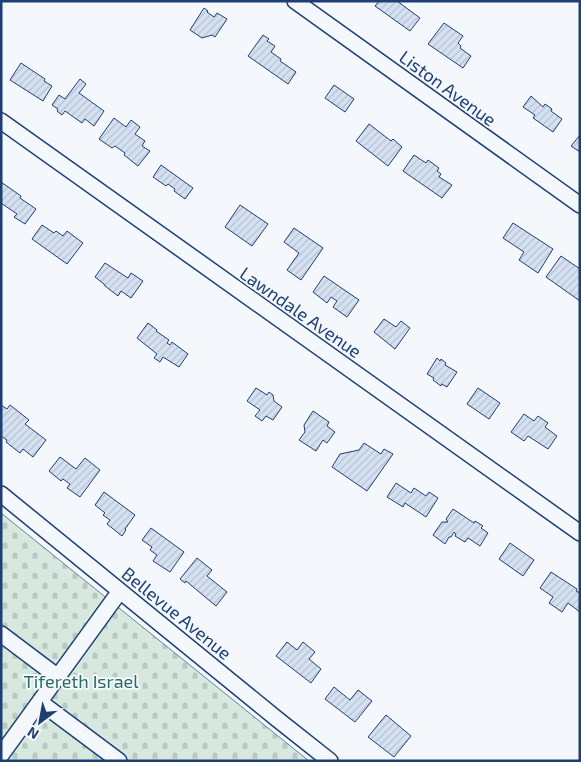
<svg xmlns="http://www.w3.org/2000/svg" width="581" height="762" viewBox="0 0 581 762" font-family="'Exo 2',sans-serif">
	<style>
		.cemetery { fill: url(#cemetery-stones); stroke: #687fa3 }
		.building { fill: url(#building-hatch); stroke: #1d3f73 }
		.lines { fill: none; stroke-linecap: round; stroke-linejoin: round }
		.minor-casing { stroke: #1d3f73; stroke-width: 18 }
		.minor { stroke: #f4f7fb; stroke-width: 15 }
		.labels { text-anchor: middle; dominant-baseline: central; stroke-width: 4; stroke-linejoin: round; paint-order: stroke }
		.street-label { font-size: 18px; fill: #1d3f73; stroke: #f4f7fb }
		.park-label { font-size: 18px; fill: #2c6c60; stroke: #f4f7fb }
	</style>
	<defs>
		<pattern id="cemetery-stones" width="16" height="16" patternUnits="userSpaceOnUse" patternTransform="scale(1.25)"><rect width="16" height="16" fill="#d7e8df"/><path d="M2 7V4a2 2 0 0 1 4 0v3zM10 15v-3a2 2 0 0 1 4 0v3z" fill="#b8c8c3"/></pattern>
		<pattern id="building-hatch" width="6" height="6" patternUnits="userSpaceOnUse" patternTransform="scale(1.25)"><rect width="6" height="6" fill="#d5e0f0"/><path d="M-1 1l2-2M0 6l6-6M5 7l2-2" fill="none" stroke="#b6c1d1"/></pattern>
	</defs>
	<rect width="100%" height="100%" fill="#f4f7fb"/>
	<path class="cemetery" d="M1,513L309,761H1Z"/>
	<path class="building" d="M379,1H397L420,18L410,31L375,6Z
		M204,8L208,11L207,12L214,17L217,13L227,19L215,37L212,35L202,38L190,30Z
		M444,23L463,36L458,43L461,46L460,48L471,56L463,68L428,44Z
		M263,35L269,39L267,41L275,46L271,52L281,59L280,61L296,72L288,84L248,56Z
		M21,63L45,79L44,81L52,86L43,101L10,80Z
		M80,79L86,84L79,93L104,111L94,126L85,119L82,123L65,111L62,115L57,111L58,109L52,105L59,95L65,99Z
		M334,85L354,99L345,112L325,98Z
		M531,96L543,107L545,104L552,109L551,111L562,119L553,132L533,118L535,115L523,107Z
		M114,118L126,127L131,120L140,127L135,134L145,141L142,146L150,151L138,166L124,155L125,153L115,146L112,148L99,139Z
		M369,124L391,141L393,139L402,147L388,166L356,141Z
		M580,135V152L571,146Z
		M414,155L426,163L428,160L439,168L437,171L441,174L439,177L452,185L442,198L403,171Z
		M161,165L193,188L185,199L174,191L175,189L168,184L166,186L153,177Z
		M1,182L21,196L20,198L36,209L25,224L14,217L17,214L1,203Z
		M240,205L268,224L252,246L225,227Z
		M513,223L553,249L538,273L519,260L524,252L503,238Z
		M42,225L54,233L56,231L63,236L67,231L83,243L67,264L32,239Z
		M294,228L323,248L301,280L287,270L299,253L284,242Z
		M561,256L580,269V301L546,277Z
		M105,263L128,278L131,273L143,281L131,298L121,291L118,296L105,286L104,284L95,277Z
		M324,276L359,300L347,317L333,307L337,301L331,297L327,303L313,292Z
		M384,319L396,327L401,321L410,328L395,349L374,332Z
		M148,323L157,330L156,331L169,340L167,343L170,345L172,342L188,354L179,367L163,357L160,362L154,358L157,354L137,338Z
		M437,358L440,361L441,359L446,363L445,365L457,372L447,387L442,384L441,386L433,380L434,378L427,374Z
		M256,388L267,395L269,392L273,395L274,401L282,407L273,420L266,416L262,421L255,416L260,410L247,401Z
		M478,388L500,403L489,419L467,404Z
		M1,405L7,409L10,405L29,420L25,424L46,440L33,457L23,449L20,453L6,442L7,440L1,436Z
		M313,411L329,422L327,426L335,432L327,443L323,440L316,451L299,440L305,432L304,425Z
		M524,414L534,421L538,416L548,423L545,427L557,436L548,449L528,436L524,441L511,432Z
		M364,443L381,454L384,449L393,454L367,491L332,467L340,454L359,450Z
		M60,457L76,469L85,458L100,470L80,497L67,488L70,484L63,479L61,481L49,471Z
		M396,483L411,493L414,488L426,496L429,492L438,498L426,517L405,503L403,507L387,497Z
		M104,492L135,515L125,529L126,530L122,536L107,524L110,520L103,515L105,513L95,505Z
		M453,509L474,523L475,521L483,526L481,528L488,533L480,546L468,538L465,542L455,536L456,534L454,532L451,537H449L445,544L433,535L442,522H448L446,519Z
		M151,528L184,552L170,572L153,561L157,555L150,550L152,547L142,540Z
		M510,543L534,560L523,576L499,559Z
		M197,558L212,570L207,576L227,592L216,606L186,581L185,583L180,579Z
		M551,572L577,589L576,591L580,593V612L568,603L562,612L549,603L553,597L540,588Z
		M287,642L297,650L303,642L315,652L309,659L321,669L311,683L276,656Z
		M334,687L350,700L358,690L372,701L355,722L325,699Z
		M386,715L411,736L394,757L368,737Z"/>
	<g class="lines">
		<defs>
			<path id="minor" d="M295,1L580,205
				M1,121L580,533
				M1,494L277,719L330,761
				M1,634L58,677
				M40,702L119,761
				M1,755L120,591"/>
		</defs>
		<use href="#minor" class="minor-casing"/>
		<use href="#minor" class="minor"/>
	</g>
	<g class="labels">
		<g class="street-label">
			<text transform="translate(448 88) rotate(36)">Liston Avenue</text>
			<text transform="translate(301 312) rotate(35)">Lawndale Avenue</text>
			<text transform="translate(177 613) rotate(39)">Bellevue Avenue</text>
		</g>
		<g class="park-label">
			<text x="81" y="681">Tifereth Israel</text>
		</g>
	</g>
	<rect width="581" height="762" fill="none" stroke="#1d3f73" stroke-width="5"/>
	<g transform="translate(40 722) rotate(212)" stroke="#f4f7fb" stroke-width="4" paint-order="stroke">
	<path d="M0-4L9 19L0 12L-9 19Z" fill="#1d3f73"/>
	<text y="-8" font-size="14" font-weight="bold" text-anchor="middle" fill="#1d3f73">N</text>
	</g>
</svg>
